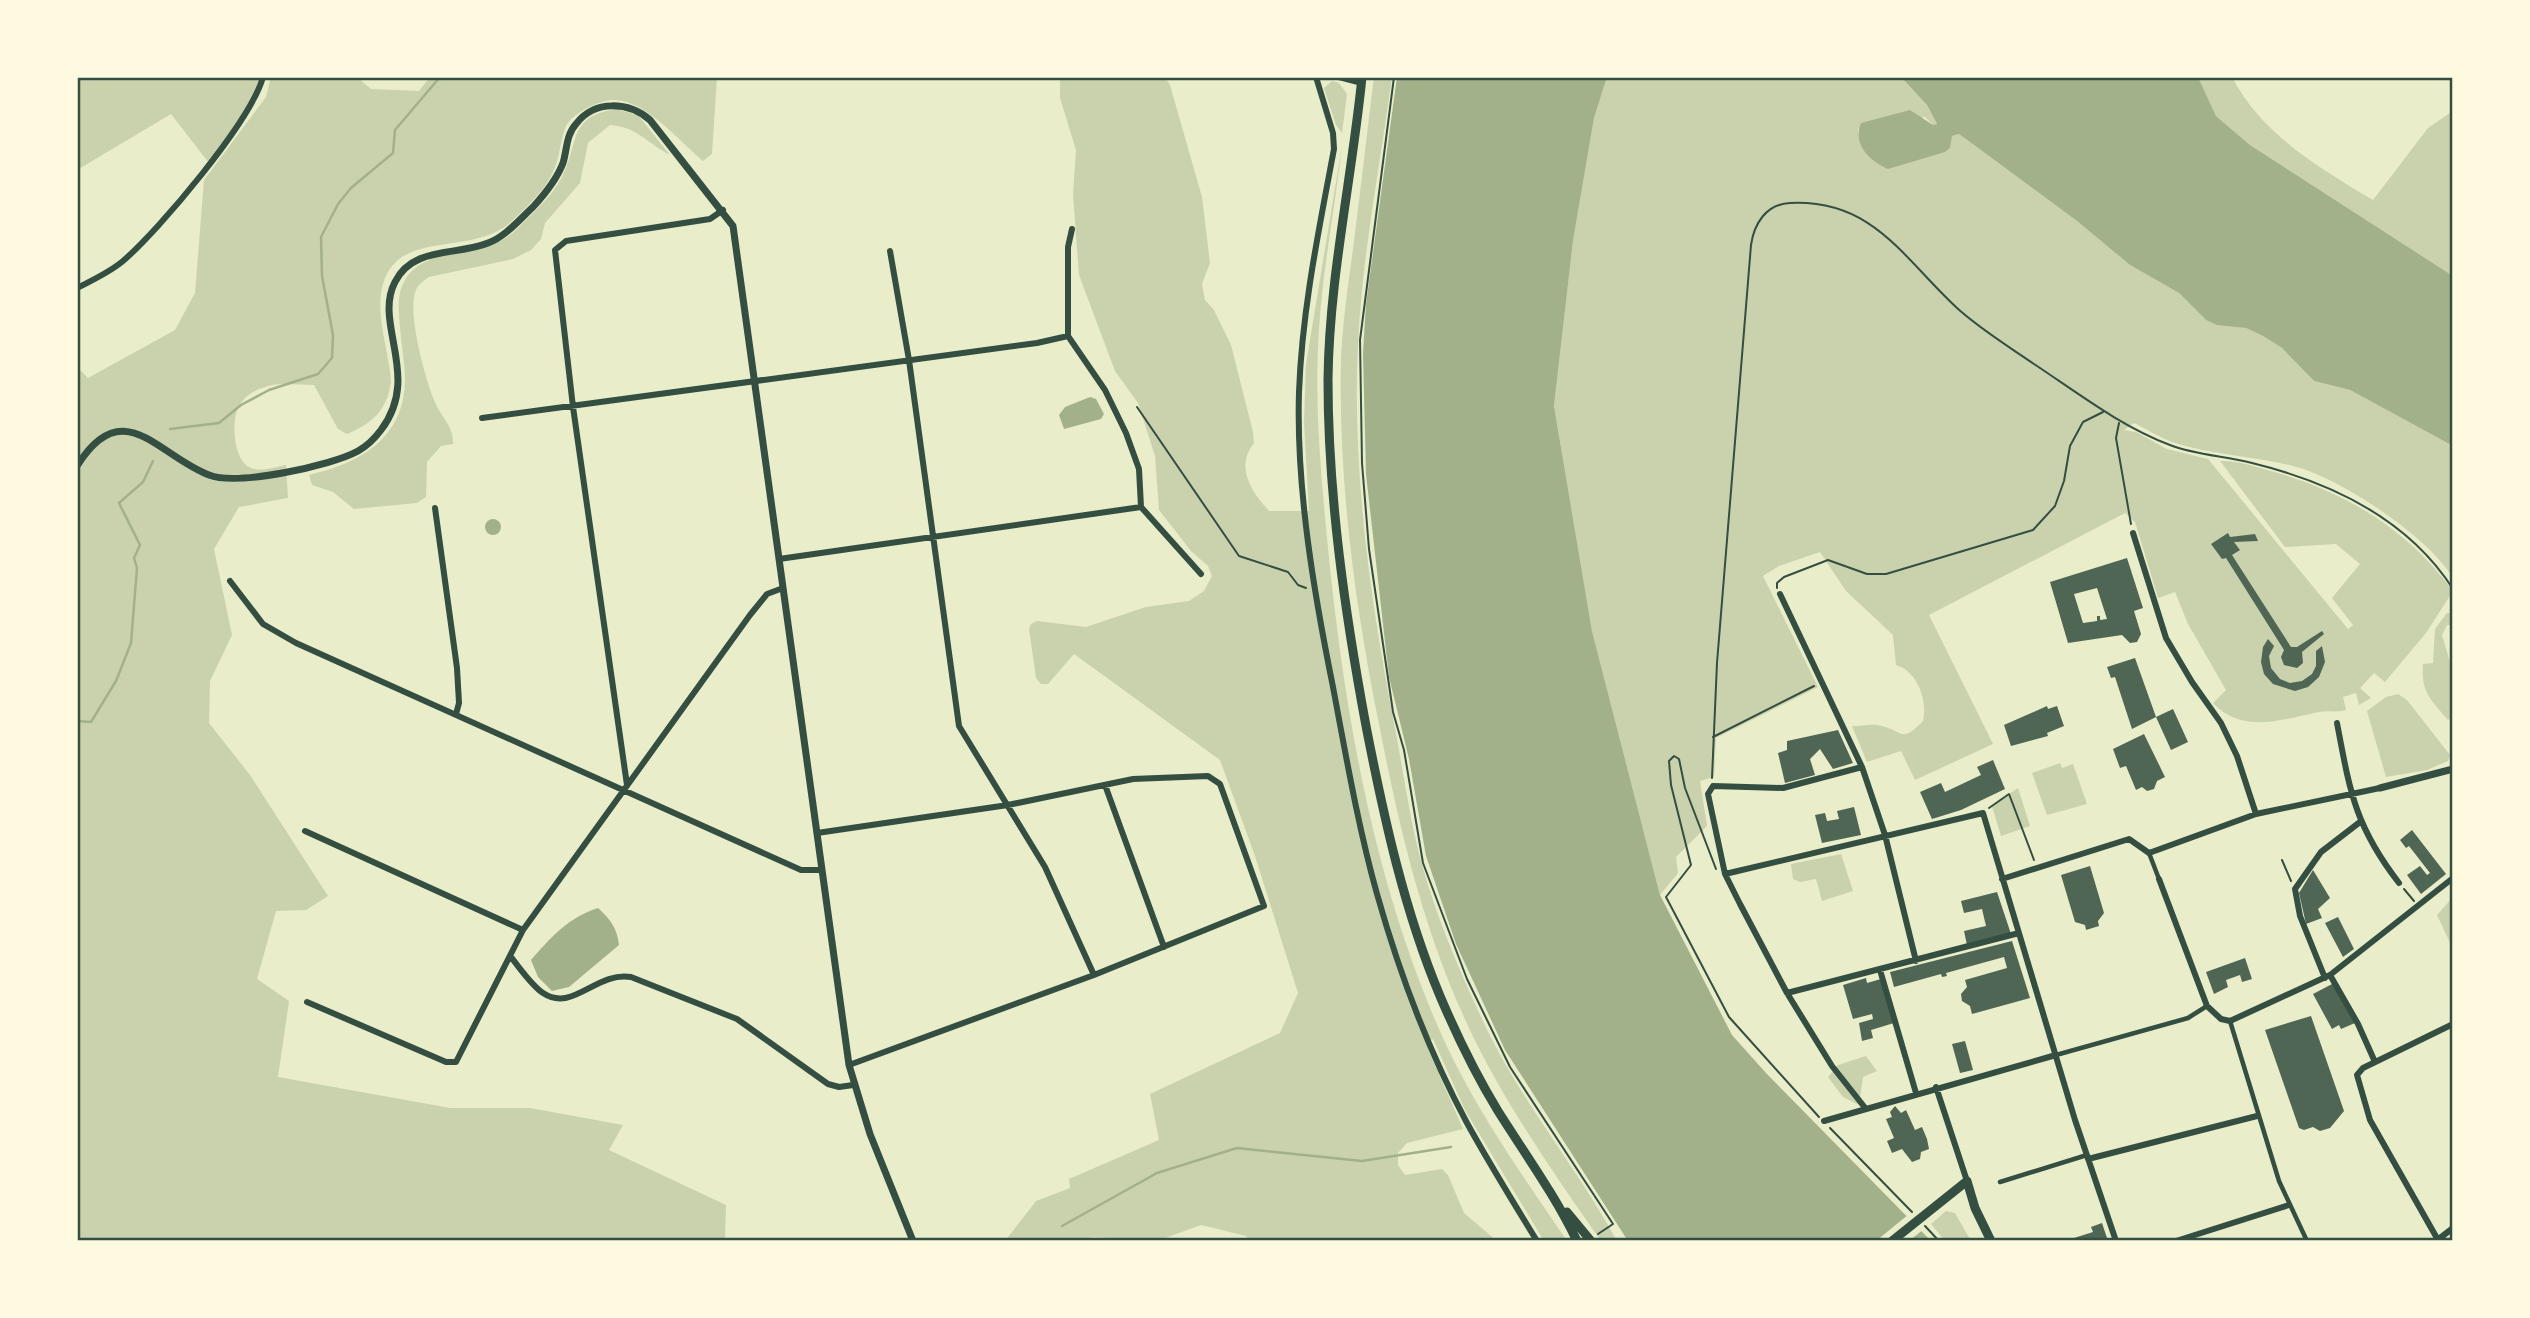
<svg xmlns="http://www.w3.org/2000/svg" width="2530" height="1318" viewBox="0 0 2530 1318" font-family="Cabin,sans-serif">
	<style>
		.green { fill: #cad2ad }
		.water { fill: #a3b18a }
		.pier { fill: #e9edc9 }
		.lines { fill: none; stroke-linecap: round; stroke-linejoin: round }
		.stream { stroke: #a3b18a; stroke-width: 2.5 }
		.building { fill: #4f6655; fill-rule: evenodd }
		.path { stroke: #344e41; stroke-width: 2 }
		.pedestrian { stroke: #344e41; stroke-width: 4.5 }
		.minor { stroke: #344e41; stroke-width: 6 }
		.tertiary { stroke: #344e41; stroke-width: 7 }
		.primary { stroke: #344e41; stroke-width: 9 }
		.neatline { fill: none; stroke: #344e41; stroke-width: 2.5 }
	</style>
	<rect width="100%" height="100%" fill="#e9edc9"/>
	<path class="green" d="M77,77H263L258,93L209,163L171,114L77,170Z
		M271,77H357L371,89L419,91L430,77H717L712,154L703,161C679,141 644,98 612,100C598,101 573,113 566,126C560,140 560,158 553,172C545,190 527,207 512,221C476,255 411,232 388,272C370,304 389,347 391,382C387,410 373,423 347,434L338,429L314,385C299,385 278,382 265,387C254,390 244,397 239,406C231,420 233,458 249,467C259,473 275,467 286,465L288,498L239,507L214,549L232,635L210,681L209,723L250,775L328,896L306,910L276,911L257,979L289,1001L278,1077L450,1108H530L623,1125L609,1150L726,1205L725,1241H77V367L88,378L175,330L195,293L204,180L266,97Z
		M1060,77H1165L1170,85L1202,197L1210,263L1202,284L1205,300L1214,310L1231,345L1253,432L1254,443C1235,467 1251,491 1269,511H1309L1304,422L1306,364L1342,146C1335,207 1323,268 1319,329C1314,402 1321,475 1328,548C1344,710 1373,878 1439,1029C1472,1105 1521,1173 1567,1241H1544L1465,1110L1433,1039L1425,1042L1463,1129L1407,1143L1398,1153V1165L1405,1175L1442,1169L1448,1175L1464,1213L1497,1241H1250L1246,1236L1201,1225L1157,1241L1092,1237L1088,1241H1005L1036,1201L1070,1188L1069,1179L1159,1140L1150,1094L1280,1033L1298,993L1255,856L1220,760L1074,654L1048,684H1041L1036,678L1029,629L1031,624L1037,621L1086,627L1146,607L1189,601L1204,591L1212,576L1208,566L1191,551L1159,510L1155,456L1138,403L1115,371L1079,275L1073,195L1076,150L1060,98Z
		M1374,77H1392C1380,166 1362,255 1358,345C1352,470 1370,600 1394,723C1403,768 1409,816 1421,861C1436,916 1459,970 1483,1021C1519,1099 1576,1166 1617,1241H1601C1553,1172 1505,1104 1469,1028C1424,932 1400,832 1380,729C1355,607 1338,481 1341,357C1343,318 1349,280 1354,241C1361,187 1367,132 1374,77Z
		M1607,77H1901L1927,105L1937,124L1933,125L1925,117L1858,129L1861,146L1948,150L1952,136L1959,134L2077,221L2130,265L2179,293L2206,320L2246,328L2263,336L2282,348L2314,381L2350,390L2453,446V578C2429,537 2339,477 2293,466C2254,456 2211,455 2172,442C2159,437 2146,429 2134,423L2124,430L2136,432L2167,449L2208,459L2348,629L2353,625L2332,598L2360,564L2336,544L2285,547L2220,461C2238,460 2260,468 2278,473C2349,494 2409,531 2453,591L2426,633L2385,682L2374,673L2360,688L2371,698L2359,705L2356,693L2343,697L2346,710C2336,713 2329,710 2319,712C2283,719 2243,735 2213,703L2226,690L2188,624L2175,592L2158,598L2135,522L2125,513L1929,615L1993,744L1915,780L1901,751L1867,762L1852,726C1861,726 1873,723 1882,726C1903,731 1901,744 1923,721C1928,700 1917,671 1896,665L1893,635L1846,591L1820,552L1779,566L1763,576L1818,687L1716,738L1714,777L1700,781L1707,826L1676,857L1678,873L1660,895L1592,631L1554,406L1573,241L1594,118Z
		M2198,77H2232C2262,135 2320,168 2373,200L2428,128L2453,111V276L2250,145L2216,116Z
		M1332,81L1339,83L1347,94L1342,133L1336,125L1324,88Z
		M616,109L638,115L670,155C648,144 636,126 610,125L588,143L580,183L545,223L541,239L531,250L513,259L429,277C422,282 417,285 415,293C408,316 425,378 434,400C440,416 454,426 453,444L441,446L427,462L426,497L417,503L354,509L333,492L312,485L309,475C360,463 404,439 405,380C405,363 401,344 400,327C399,311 396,295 405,280C427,243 485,261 517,229C532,213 552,197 562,177C580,142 567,117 616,109Z
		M2447,613H2453V625H2447L2442,635L2453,672V716L2448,720C2430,698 2421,693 2423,664L2433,663L2435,629Z
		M2398,694L2407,700L2450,755L2448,761L2427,770L2386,777L2367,711L2386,697Z
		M2060,763L2062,768L2073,764L2087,804L2047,815L2032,773Z
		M2018,788L2030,826L2001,836L1992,806Z
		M1841,854L1853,891L1822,901L1816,879L1800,882L1793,879L1791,864Z
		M2453,897V949L2437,915Z
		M1866,1056L1877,1071L1863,1077L1859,1105L1843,1097L1828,1077L1838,1065Z
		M1946,1211L1955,1213L1971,1241H1945L1931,1224Z"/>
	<path class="water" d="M1397,77H1607L1594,118L1573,241L1554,406L1592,631L1660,895L1732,1035L1766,1073L1931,1241H1628L1505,1050L1456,944L1426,856L1409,759L1389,677L1366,474L1363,353L1366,304Z
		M1901,77H2198L2216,116L2250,145L2453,276V446L2350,390L2314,381L2282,348L2263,336L2246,328L2217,325L2206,320L2179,293L2130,265L2077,221L1959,134L1952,136L1950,148L1945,152L1888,169C1870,161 1852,145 1861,123L1910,110L1933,125L1937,124L1927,105Z
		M1090,397L1096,399L1104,414L1101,419L1064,429L1059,415L1065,407Z
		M485 527a8 8 0 1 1 16 0a8 8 0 1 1-16 0Z
		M598,908C611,920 617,928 619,945L569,987L552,991L538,977L531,960C551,937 569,917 598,908Z"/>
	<path class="pier" d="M1909,1214L1924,1229L1909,1241H1876Z"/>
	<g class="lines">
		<path class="stream" d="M170,429L219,423L241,405L269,390L318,374L332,358L333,335L322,276L321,237L338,204L351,188L393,153L395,130L440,77
			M77,721L91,722L116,681L131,643L137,568L134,558L140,545L119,503L143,482L153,461
			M1062,1226L1157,1173L1237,1148L1362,1161L1451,1147"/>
	</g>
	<path class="building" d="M2228,533L2230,537L2255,534L2258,541L2234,542L2240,550L2232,555L2291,647H2297L2322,631L2324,634L2302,652L2303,663L2297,668L2284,665L2281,657L2284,650L2226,558L2222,559L2211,544Z
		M2127,558L2143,608L2134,611L2141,634L2137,642L2130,643L2122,635L2068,643L2050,582ZM2097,588L2107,619L2100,620V616H2097V621L2083,623L2074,594Z
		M2268,639L2274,646L2269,656L2271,668L2280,679L2290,683L2302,681L2312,674L2316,666V651L2322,646L2325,662L2319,677L2308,687L2295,691L2273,684L2264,674L2261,662L2263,647Z
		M2135,658L2156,717L2132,729L2115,677L2111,678L2107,667Z
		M2047,706L2048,709L2057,706L2064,726L2047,733L2048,736L2011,746L2004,725Z
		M2173,709L2188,742L2171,750L2156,717Z
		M1838,730L1853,763L1833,769L1820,749L1810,759L1815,775L1785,783L1778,753L1787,750V741Z
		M2144,734L2165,777L2157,781L2154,789L2147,791L2142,787L2136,790L2126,766L2120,768L2113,749Z
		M1993,760L2005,789L1961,810L1932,819L1920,792L1941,783L1945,792L1981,775L1977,767Z
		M1854,807L1861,835L1822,843L1815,815L1825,813L1827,821L1839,819L1837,811Z
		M2412,830L2446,874L2421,894L2407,875L2420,866L2427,875L2430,873L2409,846L2406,848L2400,840Z
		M2090,866L2104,913L2098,921L2099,926L2086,930L2085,925L2075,922L2061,875Z
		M2313,870L2330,898L2318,909L2322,918L2306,924L2299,893Z
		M1997,892L2011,934L1967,945L1964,931L1986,926L1982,909L1964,913L1961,901Z
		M2338,917L2354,949L2343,957L2325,923Z
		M2012,941L2030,998L1972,1014L1970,1006L1962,1001L1961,994L1967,987L1965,980L2007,968L2004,957L1946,973L1947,976L1942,977L1941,974L1894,987L1890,972Z
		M2245,958L2252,979L2242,982L2240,975L2226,980L2228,987L2214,994L2206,972Z
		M1866,978L1867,983L1881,979L1894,1023L1871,1030L1873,1038L1862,1041L1859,1023L1873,1019L1872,1014L1853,1019L1843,985Z
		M2334,983L2355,1023L2341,1029L2339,1025L2332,1029L2313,994Z
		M2311,1016L2344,1111L2330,1128L2320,1131L2313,1127L2304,1130L2299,1128L2265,1030Z
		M1965,1041L1973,1070L1960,1073L1952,1044Z
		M1895,1106L1901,1113L1906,1110L1915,1130L1922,1127L1927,1139L1929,1149L1921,1152L1920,1159L1912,1162L1902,1149L1892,1153L1887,1141L1894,1138L1886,1119L1892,1117L1890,1112Z
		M2102,1223L2108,1241H2075L2074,1238L2093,1232L2091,1227Z"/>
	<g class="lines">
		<path class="path" d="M1394,77L1360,340L1362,463L1369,549L1393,712L1404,750L1423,863L1467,979L1510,1067L1613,1224L1598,1234
			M1137,407L1239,556L1288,572L1298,585L1306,588
			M2119,423L2116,438L2131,524
			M1777,588V583L1784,577L1828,560L1867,574H1886L2033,530L2055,506L2064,481L2070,446L2083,422L2103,412
			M1713,737L1814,686
			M1712,778L1717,663L1751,245C1754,224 1766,204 1790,203C1873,199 1903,258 1957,308C1980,329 2008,346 2034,364C2078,393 2120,426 2170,445C2195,455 2225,456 2252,463C2330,482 2408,519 2453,589
			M1989,808L2009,794L2034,860
			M2282,860L2291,881
			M1716,869L1685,788L1679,759L1674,756L1669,761L1671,785L1691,865L1666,897L1729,1017L1819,1117
			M2404,889L2414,901
			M1830,1128L1912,1212
			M1925,1226L1939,1241"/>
		<path class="pedestrian" d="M2149,853L2159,879
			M2230,1021L2279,1181L2307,1241
			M2056,1055L2188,1018L2207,1006
			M2000,1182L2087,1155"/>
		<path class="minor" d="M1316,77L1333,133L1334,149C1319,229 1302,310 1299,392C1296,488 1314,593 1333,687C1346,756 1358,826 1377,894C1399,972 1429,1052 1467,1123C1489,1163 1513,1202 1537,1241
			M1339,77L1362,83
			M1072,229L1068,247V336L1105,390L1126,433L1139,469L1141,507L1201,574
			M890,251L909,360L959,726L1045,867L1094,975
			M77,288C93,280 110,272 123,261C160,229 251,121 263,77
			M482,418L1037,343L1068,336
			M435,508L457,668L459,703L456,714
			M2133,533L2166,638L2192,682L2221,723L2237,756L2256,814
			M779,559L1141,507
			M230,581L263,624L296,643L801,870H822
			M1780,594L1862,767L1885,835L1916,961
			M2337,723C2350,792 2355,826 2399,883
			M1862,767L1783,788L1713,786L1708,794L1725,874L1740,904L1787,993L1832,1066L1866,1109
			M627,785L573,407L555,250L566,241L710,219L723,210
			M1105,785L1164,947
			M305,831L523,930
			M817,833L1008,805L1133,779L1208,776L1220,784L1264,906L1094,975L849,1065
			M1725,874L1983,813L2075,1120L2116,1241
			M2002,879L2129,839L2149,853L2256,814L2380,788
			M2159,879L2207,1006L2221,1019L2230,1021L2330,975L2453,878
			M510,956C520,968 531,985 543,993C573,1013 596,971 631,977L737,1019L828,1084L839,1087L853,1085
			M1880,970L1916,1093
			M2330,975L2358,1024L2375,1062
			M2325,978L2300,916L2295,889L2321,852L2360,822
			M1787,993L2019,933
			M307,1002L446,1062H456L523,930L750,615L767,594L783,588
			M1936,1087L1967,1181
			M1824,1121L2056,1055
			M2088,1159L2257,1116
			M2438,1240L2370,1120L2357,1075L2363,1068L2453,1024
			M2176,1241L2289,1205
			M2436,1241L2453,1228"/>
		<path class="tertiary" d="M77,466C123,392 158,456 209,475C237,486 331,466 358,451C367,446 375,438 381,430C422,376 373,324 395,282C413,246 456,256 488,243C505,237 520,219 533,207C544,195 557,179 563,163C567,150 566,135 576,124C595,99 629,102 650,120L733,226L849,1065L870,1134L913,1241
			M2380,788L2453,769"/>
		<path class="primary" d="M1362,77C1352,178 1329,279 1328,380C1328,496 1345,613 1366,726C1384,818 1404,910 1440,996C1457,1036 1476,1075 1498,1111C1525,1154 1555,1195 1577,1241
			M1567,1212L1591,1241
			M1892,1241L1967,1181L1975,1208L1991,1241"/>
	</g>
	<rect width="2530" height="1318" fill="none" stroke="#fefae0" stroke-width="158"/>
	<rect x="79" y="79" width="2372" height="1160" class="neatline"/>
</svg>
